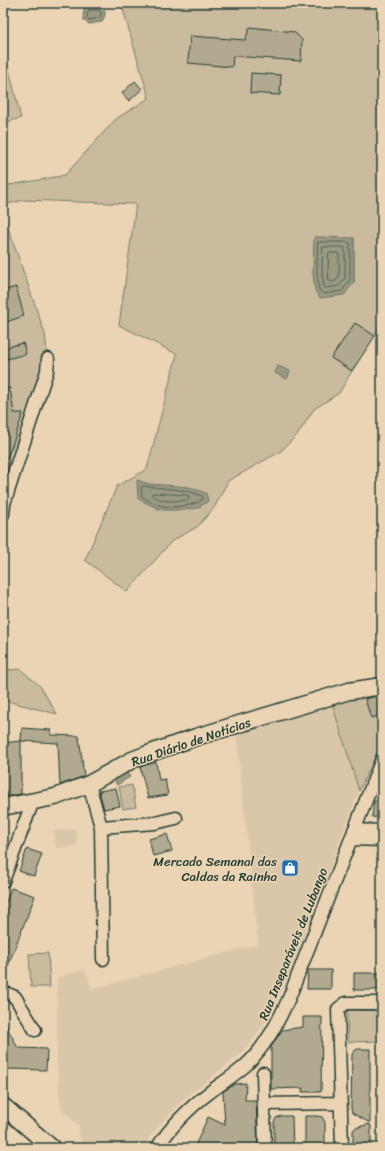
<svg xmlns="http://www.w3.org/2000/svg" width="385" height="1151" viewBox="0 0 385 1151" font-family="Sriracha,sans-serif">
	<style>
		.built { fill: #dac7a9 }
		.green { fill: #cabb9f; stroke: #747c6a; fill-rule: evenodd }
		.water { fill: #9a9982; stroke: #697463 }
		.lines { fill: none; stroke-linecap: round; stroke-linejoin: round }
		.shore { stroke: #506253; stroke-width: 1 }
		.building { fill: #b2aa90; stroke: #1f3d34 }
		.minor-casing { stroke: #1f3d34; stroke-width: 15 }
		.major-casing { stroke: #1f3d34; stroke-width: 19 }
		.minor { stroke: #ebd4b4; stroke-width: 12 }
		.major { stroke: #ebd4b4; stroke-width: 16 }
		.labels { text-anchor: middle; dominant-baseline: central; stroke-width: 3; stroke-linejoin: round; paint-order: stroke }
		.street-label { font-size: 13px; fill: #1f3d34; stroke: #ebd4b4 }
		.poi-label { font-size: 13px; fill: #1f3d34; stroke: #ebd4b4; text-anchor: end }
	</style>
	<rect width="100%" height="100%" fill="#ebd4b4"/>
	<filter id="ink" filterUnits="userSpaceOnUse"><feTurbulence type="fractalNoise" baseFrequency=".025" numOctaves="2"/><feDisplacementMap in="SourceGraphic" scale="8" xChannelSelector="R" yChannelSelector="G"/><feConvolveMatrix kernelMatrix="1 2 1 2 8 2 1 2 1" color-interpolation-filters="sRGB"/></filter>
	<g filter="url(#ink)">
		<path class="built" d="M332,703L359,791L291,970L270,1015L256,1036L243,1052L182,1101L151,1135L142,1148H88L81,1143L79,1134V1126L61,1109L57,1063V978L85,969L92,989L258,944L236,732Z
			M76,829L77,846L56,848L54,831Z"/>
		<path class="green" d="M121,3H382V183L379,185L382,201V317L375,336L355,323L332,358L352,371L339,393L314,409L298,434L281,451L228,481L214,508L197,527L172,541L127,592L85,560L117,486L147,469L177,354L119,325L136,204L24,200L3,205V186L45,179L65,175L116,119L149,98ZM354,238V282L344,295Z
			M3,46L21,118L3,123Z
			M3,213L45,334L48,359L3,514Z
			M3,668L12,670L20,669L40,686L57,714L3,700Z
			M382,691V742L359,791L332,703Z
			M132,785L136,807L123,809L119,787Z
			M48,953L50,987H31L29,954Z
			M347,1010L382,1011V1041L348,1042Z"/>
		<path class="water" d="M93,5L102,6C107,12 105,16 102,22L89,24L84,21L83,14L85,7Z
			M314,237L354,238V282L344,295L320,298L315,291L313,274Z
			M278,366L290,371L287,379L275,373Z
			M137,480L149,484L189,487L206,493L208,501L198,508L175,510H161L138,499Z
			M125,770L130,777L117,785L113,778Z"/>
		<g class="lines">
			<path class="shore" d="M89,10H100L101,14L100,18L89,20C86,17 87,13 89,10Z
				M318,242H348L350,243V280L342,291L323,294L319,290L317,274Z
				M323,247H343L345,248V278L339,286L326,288L324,287L322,273Z
				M329,253H338L339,255V276L336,281L331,282L329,280L328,273Z
				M144,486L188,491L202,496L203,499C195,506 173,508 163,506C156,505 148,500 142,497L141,488Z
				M154,493L186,495L189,496V498L188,500C174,501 166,503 153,496L152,494Z"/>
		</g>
		<path class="building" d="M250,27L294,32L302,40L301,61L233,56L232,67L188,63L190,36L245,40Z
			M251,73L281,75L280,95L250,93Z
			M135,81L142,89L129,101L122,93Z
			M16,287L24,316L3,323V291Z
			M355,323L375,336L352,371L331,358Z
			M23,343L26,354L3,360V348Z
			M10,388L14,413H23L12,446L3,467V389Z
			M377,696L382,710V715L371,718L365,699Z
			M22,728L51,730V735L79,736L84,776L60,785L58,743L21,741Z
			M21,741V794L3,797V743Z
			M156,762L159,780L165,779L168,795L148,798L140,767Z
			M116,788L120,806L104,809L99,791Z
			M374,801L382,802V818L372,817Z
			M167,834L172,851L153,856L149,839Z
			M27,849L42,854L34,876L19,871Z
			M11,888L35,896L4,976H3V911Z
			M308,970H331V989H307Z
			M354,973H382V990H354Z
			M303,1017H322L321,1092H302L303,1088L271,1089V1047L282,1030L303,1027Z
			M3,1020L18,1048L47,1049L46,1070L6,1069L3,1065Z
			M358,1049H370V1123L352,1113L351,1108L352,1055L354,1051Z
			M246,1083L245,1100H256L258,1148H194L208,1117L225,1125L223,1092L224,1091L235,1084Z
			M281,1116H292L293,1148H274V1122L276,1118Z
			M305,1116H317L322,1117L325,1122V1148H305Z
			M370,1124V1126H371V1148H353V1131L355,1128Z"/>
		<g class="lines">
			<defs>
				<path id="minor" d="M3,514L4,504L47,371L48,359
					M89,784L101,827L103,959
					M101,827L155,823L176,818
					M354,830L382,831
					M351,839L382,840
					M3,881L33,801
					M3,992L15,997L35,1030
					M263,1073L265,1148
					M264,1104L341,1103
					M157,1148C171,1126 189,1108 210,1092C222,1083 235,1075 246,1065C266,1046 278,1022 289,998L382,759
					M342,1148L338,1009L346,1003H382"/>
				<path id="major" d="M3,807L55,797L89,784L132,760L145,755L196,737L349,691L382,686
					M3,1106L52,1148"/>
			</defs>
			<use href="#minor" class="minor-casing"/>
			<use href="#major" class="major-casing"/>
			<use href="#minor" class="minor"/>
			<use href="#major" class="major"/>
		</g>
	</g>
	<defs>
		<symbol id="shop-square" viewBox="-11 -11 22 22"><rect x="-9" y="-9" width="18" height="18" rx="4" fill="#1f6fb2" stroke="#ebd4b4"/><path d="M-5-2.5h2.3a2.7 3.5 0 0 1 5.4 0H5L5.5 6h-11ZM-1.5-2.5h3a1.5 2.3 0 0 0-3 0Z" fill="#fff"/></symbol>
	</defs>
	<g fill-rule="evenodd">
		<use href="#shop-square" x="280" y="858" width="20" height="20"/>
	</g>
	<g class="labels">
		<g class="street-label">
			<text transform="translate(191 742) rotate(-19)">Rua Diário de Notícias</text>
			<text transform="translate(293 944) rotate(-68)">Rua Inseparáveis de Lubango</text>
		</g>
		<g class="poi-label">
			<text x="277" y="861">Mercado Semanal das<tspan x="277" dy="15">Caldas da Rainha</tspan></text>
		</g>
	</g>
	<rect width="385" height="1151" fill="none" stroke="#ebd4b4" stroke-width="16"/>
	<rect x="8" y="8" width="369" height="1135" fill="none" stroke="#1f3d34" stroke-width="1.5" filter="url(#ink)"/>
</svg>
